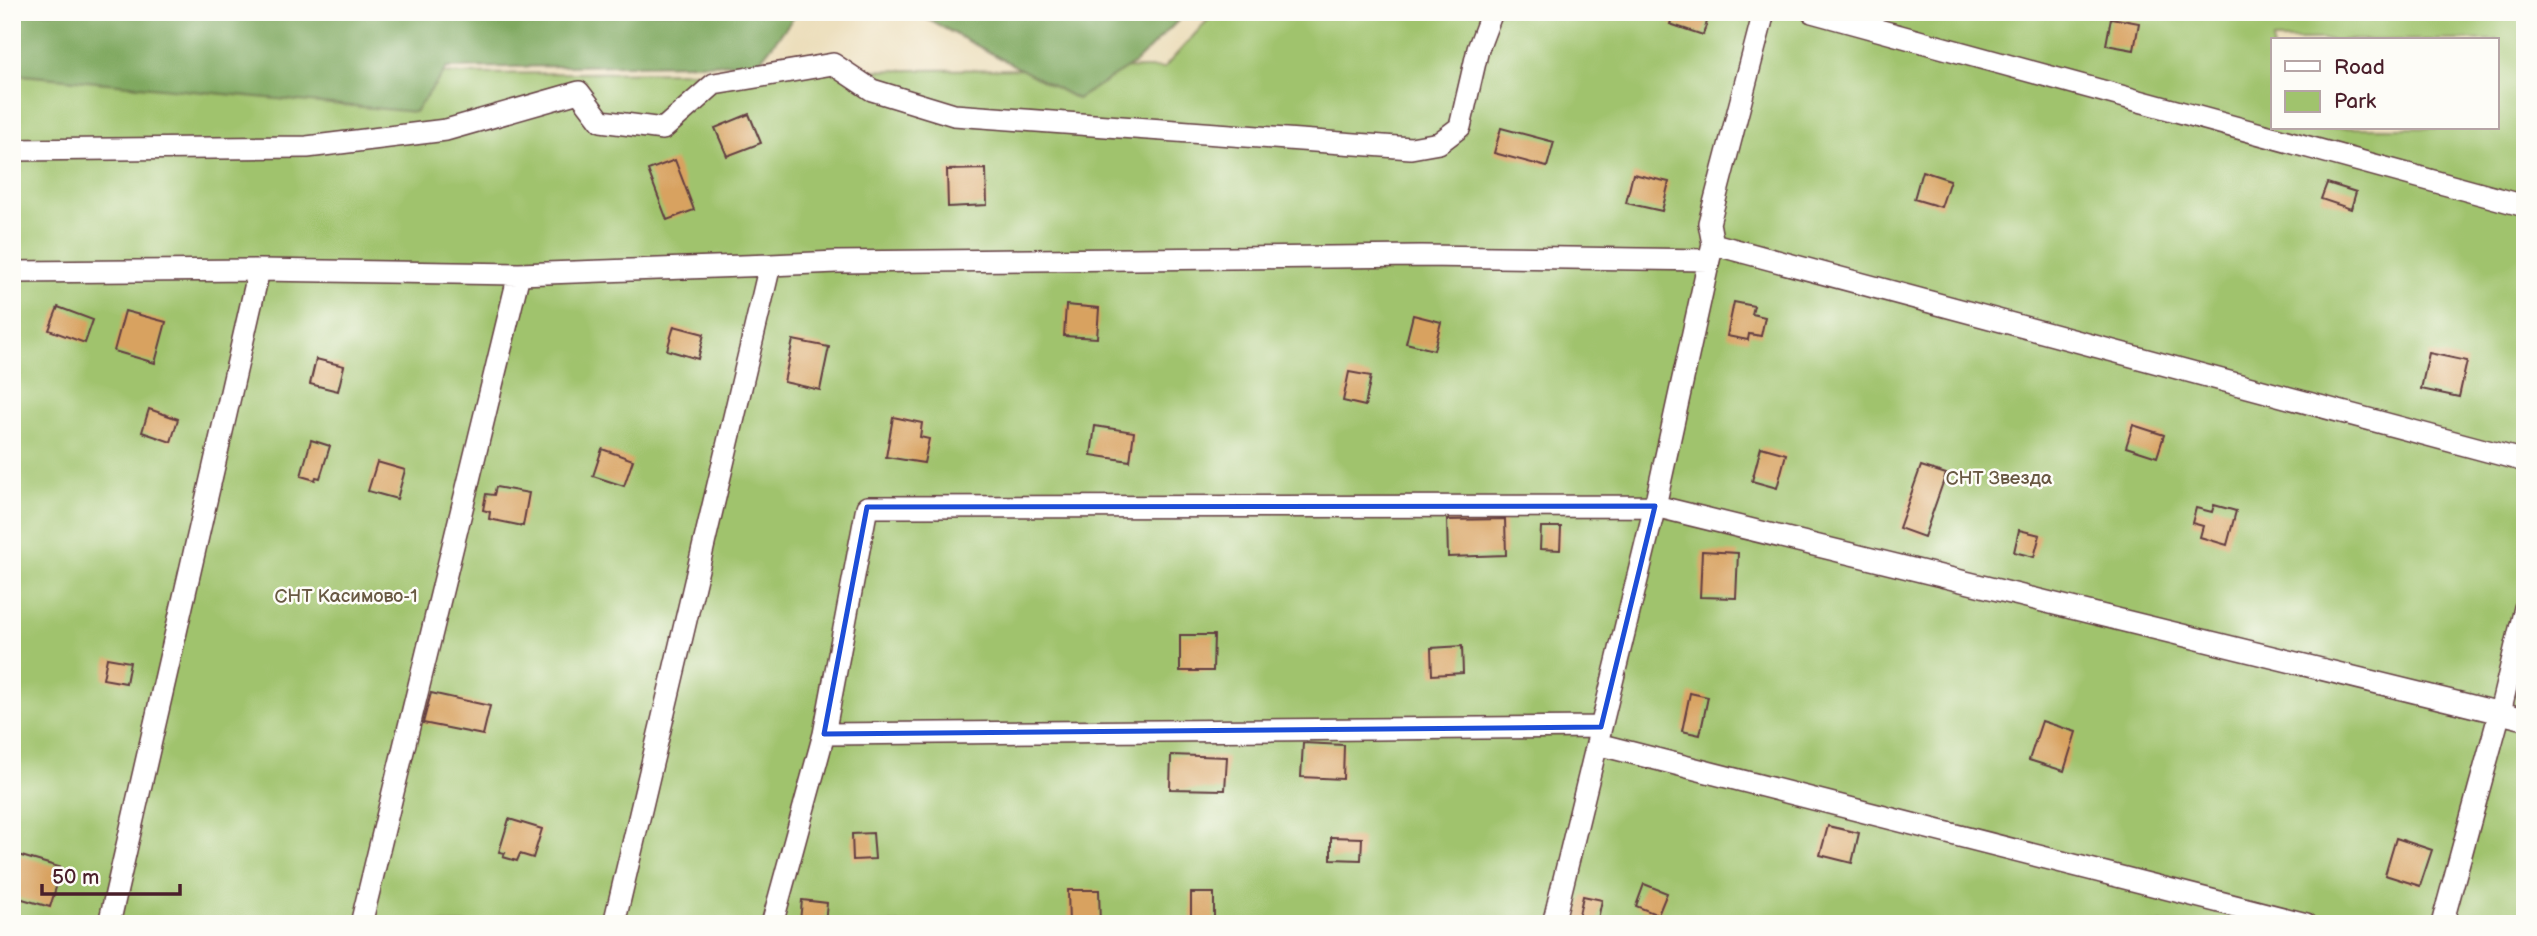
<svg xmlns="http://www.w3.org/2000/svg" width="2537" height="936" viewBox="0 0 2537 936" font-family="'Balsamiq Sans',sans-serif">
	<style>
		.green { fill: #a0c36d; stroke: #75714c; stroke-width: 2; fill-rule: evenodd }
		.forest { fill: #80a960; stroke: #656446; stroke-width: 2 }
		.building { fill: #d8a260 }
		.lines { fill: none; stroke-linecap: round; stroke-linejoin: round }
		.minor-casing { stroke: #623c41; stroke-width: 24 }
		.minor { stroke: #fff; stroke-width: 21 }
		.marked { fill: none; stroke: #1d4ed8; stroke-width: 5; stroke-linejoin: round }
		.labels { text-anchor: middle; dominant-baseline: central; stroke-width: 5; stroke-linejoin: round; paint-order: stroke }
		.park-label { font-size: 19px; fill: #685842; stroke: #fdfcf7 }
	</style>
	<rect width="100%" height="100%" fill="#fdfcf7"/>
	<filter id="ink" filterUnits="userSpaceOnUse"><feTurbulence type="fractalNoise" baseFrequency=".0143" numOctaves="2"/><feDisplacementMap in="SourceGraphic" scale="14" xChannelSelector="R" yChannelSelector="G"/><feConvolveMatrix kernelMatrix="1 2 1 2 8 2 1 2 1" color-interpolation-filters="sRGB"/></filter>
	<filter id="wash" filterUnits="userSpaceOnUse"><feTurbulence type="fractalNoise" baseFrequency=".00686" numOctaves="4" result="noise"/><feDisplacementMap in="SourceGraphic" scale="28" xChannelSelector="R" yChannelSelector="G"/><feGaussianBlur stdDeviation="1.57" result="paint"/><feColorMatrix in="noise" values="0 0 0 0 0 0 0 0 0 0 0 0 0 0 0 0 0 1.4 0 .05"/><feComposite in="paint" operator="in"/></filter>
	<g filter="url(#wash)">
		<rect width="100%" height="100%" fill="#ecdebb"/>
		<path class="green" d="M1215,12H2525V924H12V50L458,74L1164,68ZM2273,40H2497V128H2273Z"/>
		<path class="forest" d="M12,12H798L758,63L447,68L415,112L12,74Z
			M914,12H1187L1135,63L1077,99Z"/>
		<g id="blocks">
			<path class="building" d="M1674,12H1710L1703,35L1670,24Z
				M2111,18L2139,23L2134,50L2106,45Z
				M749,114L761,143L727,156L715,128Z
				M1501,128L1554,142L1547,167L1494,153Z
				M675,160L694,210L667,220L648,170Z
				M986,169L987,205L948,207L947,170Z
				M1922,171L1950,180L1941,207L1914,199Z
				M1633,174L1669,182L1662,211L1626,203Z
				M2327,183L2356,192L2351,209L2321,199Z
				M1734,302L1754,306L1752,314L1765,317L1761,336L1749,334L1748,340L1727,336Z
				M1066,305L1099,308L1097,338L1064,336Z
				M58,307L93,320L85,343L49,330Z
				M125,311L166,322L155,363L114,351Z
				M1413,315L1441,322L1434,350L1406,343Z
				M674,326L704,334L698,359L667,350Z
				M793,340L829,347L820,390L784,382Z
				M2429,353L2467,361L2459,397L2421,389Z
				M316,359L344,366L338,391L310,384Z
				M1349,372L1371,376L1365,406L1343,401Z
				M149,409L178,419L171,442L142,432Z
				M893,417L922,423L920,437L929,439L924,463L886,457Z
				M2133,425L2164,435L2157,457L2126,447Z
				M1095,426L1134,432L1130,461L1091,455Z
				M311,440L330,446L320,478L316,477L315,480L301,476Z
				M1761,447L1786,454L1777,488L1752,481Z
				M602,449L633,460L624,486L593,476Z
				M377,462L405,470L397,499L368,491Z
				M1921,466L1946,474L1924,537L1899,528Z
				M496,487L529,493L523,526L489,519L490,512L483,510L486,494L494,495Z
				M2214,505L2236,511L2227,545L2200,537L2203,526L2192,523L2196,508L2212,512Z
				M1505,519L1506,555L1448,557L1447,520Z
				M1541,527H1561L1560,550L1540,549Z
				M2019,530L2040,535L2034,557L2014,552Z
				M1702,551L1738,553L1736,598L1700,597Z
				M1180,635H1214L1213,671H1180Z
				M1462,646L1463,673L1432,675L1431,648Z
				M107,658L130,662L126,683L103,679Z
				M431,693L490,706L483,735L423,723Z
				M1690,693L1708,697L1700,735L1682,731Z
				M2042,721L2076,732L2064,771L2029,760Z
				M1303,743L1344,745L1343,779L1301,777Z
				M1171,755L1227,757L1225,790L1170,789Z
				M509,819L542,829L533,858L520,854L517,861L503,857L505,853L499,852Z
				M1828,826L1859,833L1852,863L1820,855Z
				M873,833L875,859L853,860L852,834Z
				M1331,837L1362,838L1361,860L1331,859Z
				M2396,838L2432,850L2420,886L2385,875Z
				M18,855L62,868L50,907L12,896V877Z
				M1644,884L1667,893L1658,915L1636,906Z
				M1068,890H1099L1100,924H1069Z
				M1191,893H1214V924H1191Z
				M1583,896L1602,900L1597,924H1577Z
				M802,900L827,903L825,924L800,922Z"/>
		</g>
	</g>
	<g filter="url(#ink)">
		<use href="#blocks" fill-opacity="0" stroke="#623c41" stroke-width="2"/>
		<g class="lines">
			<defs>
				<path id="minor" d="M1812,12L2525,206
					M12,150L307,147L446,130L579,92L601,121L663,129L714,84L833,64L872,90L954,115L1411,148L1439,143L1460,127L1478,49L1492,12
					M1713,244L2525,461
					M12,272L259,270
					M1601,727L824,734L867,507L1655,506L2525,719
					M1597,744L2306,924
					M109,924L259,270L519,274
					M361,924L519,274L770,265
					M614,924L770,265L837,262L1421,256L1709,260
					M772,924L824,734
					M1553,924L1655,506L1709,260L1713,244L1709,223L1764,12
					M2442,924L2500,712L2525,608"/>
			</defs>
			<use href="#minor" class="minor-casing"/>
			<use href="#minor" class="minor"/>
		</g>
	</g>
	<path class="marked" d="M1655,506L1601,727L824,734L867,507Z"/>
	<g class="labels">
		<g class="park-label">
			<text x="1999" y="478">СНТ Звезда</text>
			<text x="346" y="596">СНТ Касимово-1</text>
		</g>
	</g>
	<rect width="2537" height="936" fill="none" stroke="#fdfcf7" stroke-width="42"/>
	<rect x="2271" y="38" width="228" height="91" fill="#fdfcf7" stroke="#b5a4a5" stroke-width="2"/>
	<rect x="2285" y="61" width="35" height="10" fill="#ffffff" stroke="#b5a4a5" stroke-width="2"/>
	<text x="2334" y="74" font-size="21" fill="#4a1f2b">Road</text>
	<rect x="2285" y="91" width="35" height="21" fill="#a0c36d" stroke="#b5a4a5" stroke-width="2"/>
	<text x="2334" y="108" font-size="21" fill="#4a1f2b">Park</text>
	<path d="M42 884v10h138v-10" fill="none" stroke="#4a1f2b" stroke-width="3.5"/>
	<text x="52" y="884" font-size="21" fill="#4a1f2b" stroke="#fdfcf7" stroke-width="5" paint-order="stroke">50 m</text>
</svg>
